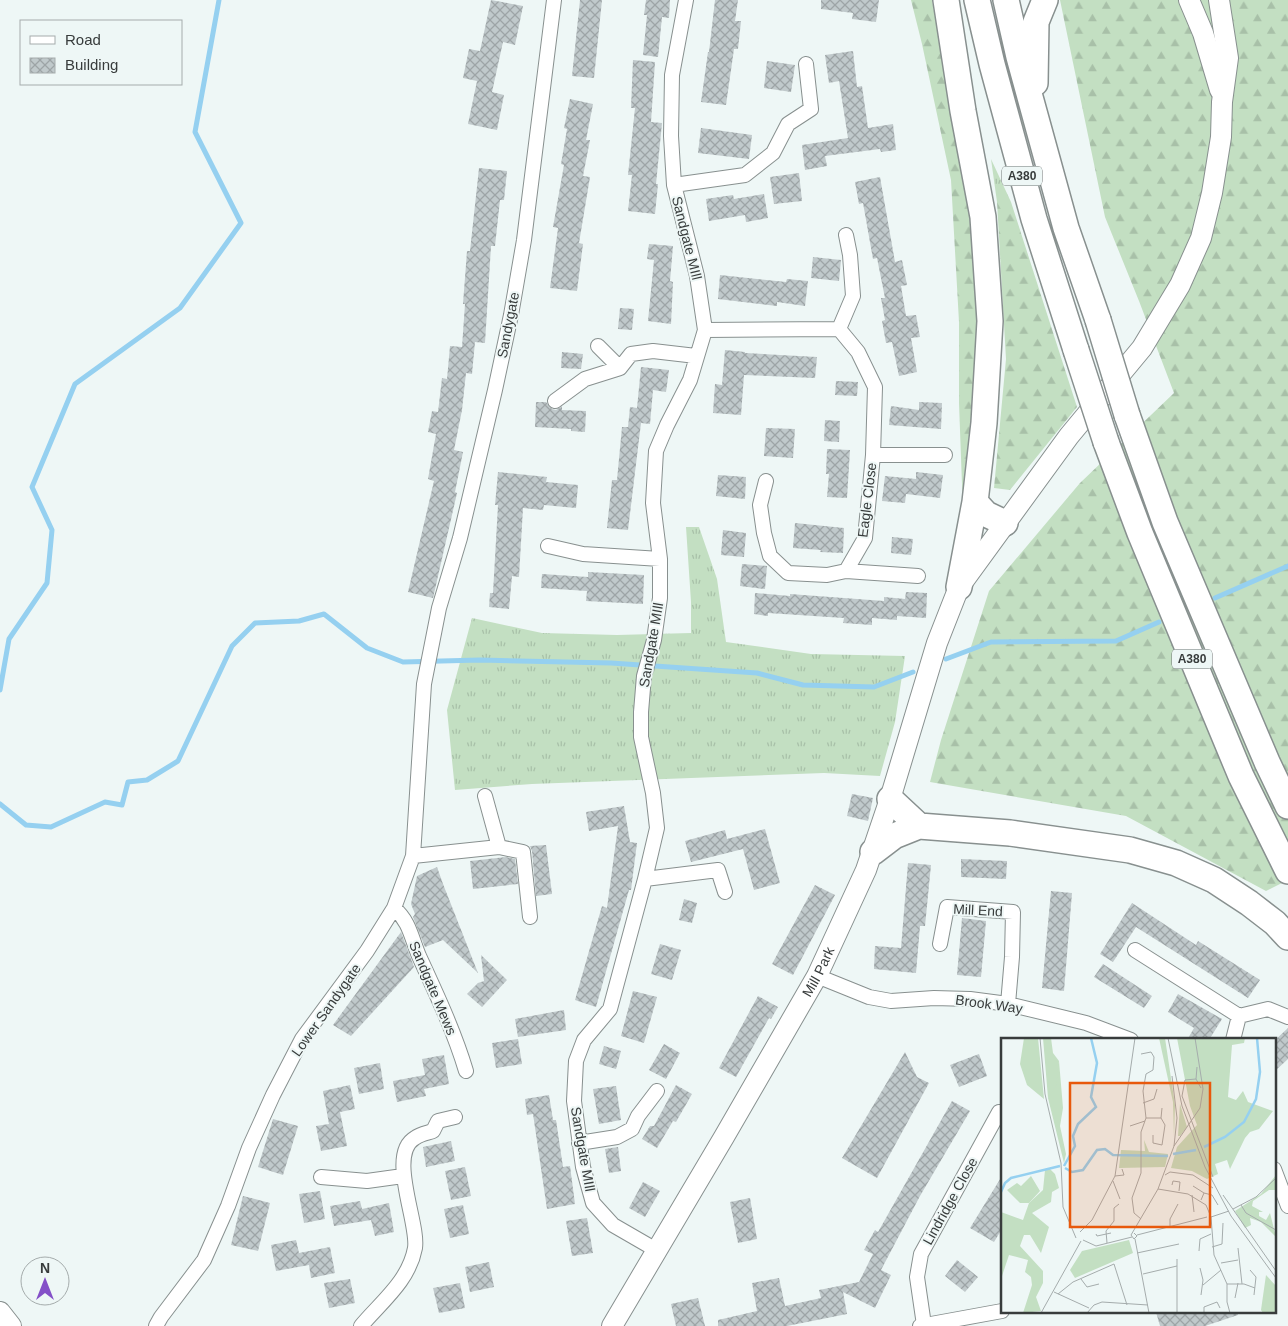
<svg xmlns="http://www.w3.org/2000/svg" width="1288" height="1326" viewBox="0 0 1288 1326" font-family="Helvetica,sans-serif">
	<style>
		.grass { fill: url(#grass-tufts) }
		.forest { fill: url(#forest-firs) }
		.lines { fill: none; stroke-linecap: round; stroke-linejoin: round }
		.stream { stroke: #95d0f0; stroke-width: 5 }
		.building { fill: url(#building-cross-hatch) }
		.street-casing { stroke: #88908f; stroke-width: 16 }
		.secondary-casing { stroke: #88908f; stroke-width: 22 }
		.highway-casing { stroke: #88908f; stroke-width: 28 }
		.street { stroke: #fff; stroke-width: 14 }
		.secondary { stroke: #fff; stroke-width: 20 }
		.highway { stroke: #fff; stroke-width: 25 }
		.highway-bridge-casing { stroke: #88908f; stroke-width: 28; stroke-linecap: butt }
		.highway-bridge { stroke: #fff; stroke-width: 25 }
		.labels { text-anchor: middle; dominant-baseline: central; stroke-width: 4; stroke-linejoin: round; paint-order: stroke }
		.shield { fill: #eef7f6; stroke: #6f7474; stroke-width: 1 }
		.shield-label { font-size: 12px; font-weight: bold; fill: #383c3c }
		.street-label { font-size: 14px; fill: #383c3c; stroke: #eef7f6 }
		.inset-river { fill: none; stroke: #95d0f0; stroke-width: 2.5 }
		.inset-road { fill: none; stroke: #a5acac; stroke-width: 1 }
		.view { fill: #e8590c; fill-opacity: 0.15; stroke: #e8590c; stroke-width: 2.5 }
		.inset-edge { fill: none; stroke: #383c3c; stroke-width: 2.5 }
	</style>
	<defs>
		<pattern id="grass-tufts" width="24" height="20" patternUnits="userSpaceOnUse" patternTransform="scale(1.25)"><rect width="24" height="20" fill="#c3dfc2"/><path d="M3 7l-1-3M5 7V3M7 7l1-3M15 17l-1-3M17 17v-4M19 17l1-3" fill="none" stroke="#a8c0a8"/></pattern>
		<pattern id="forest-firs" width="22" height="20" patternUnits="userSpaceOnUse" patternTransform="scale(1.25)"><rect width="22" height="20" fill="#c3dfc2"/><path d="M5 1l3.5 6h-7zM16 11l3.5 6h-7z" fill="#a8c0a8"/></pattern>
		<pattern id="building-cross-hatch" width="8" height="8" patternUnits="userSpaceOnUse" patternTransform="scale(1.25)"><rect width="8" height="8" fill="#c0c9cb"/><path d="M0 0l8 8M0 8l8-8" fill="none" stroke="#9da4a6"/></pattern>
	</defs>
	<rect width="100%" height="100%" fill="#eef7f6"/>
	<path class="grass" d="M991,159L1011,202H997Z
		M686,527H699L717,579L726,642L811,654L905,656L895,722L880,776L824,773L532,784L455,790L447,710L472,618L542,633L617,635L691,633V602Z"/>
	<path class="forest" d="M911,0H932L969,209L978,319L974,407L963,512L959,403V322L951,180L922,44Z
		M1060,0H1288V880L1266,891L1126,816L930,782L941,740L989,591L1080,483L1174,393L1139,301L1105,217Z
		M997,202H1011L1077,407L1010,490L994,488L1006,359Z"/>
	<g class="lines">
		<path class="stream" d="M1215,598L1288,566
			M946,659L991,642L1116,641L1159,622
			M0,690L9,639L47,583L52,530L32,487L75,384L180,308L241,223L195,132L219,0
			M0,804L26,825L51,827L105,802L122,805L128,782L147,780L178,761L232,646L255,623L299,621L324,614L367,648L403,662L480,660L611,663L757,673L803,685L874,687L913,672"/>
	</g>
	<path class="building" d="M491,0L523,6L515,45L503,42L492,92L504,95L497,130L468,124L477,81L463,78L469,49L480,51Z
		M580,0H602L594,78L572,76Z
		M646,0H670L669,18L662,17L658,57L643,55L647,15H644Z
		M715,0H738L735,21H741L738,49H734L726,105L701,102L708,52H709Z
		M821,0H879L876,22L852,19L853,13L821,9Z
		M853,51L857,87L862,86L868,128L893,124L896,150L881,152L880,149L825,156L827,166L805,170L802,145L848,138L839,81L829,83L825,55Z
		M633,60L655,62L651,122L662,123L656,184H658L655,214L628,211L632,175H628L635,108H631Z
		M767,61L795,65L791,92L764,88Z
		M570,99L593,104L586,140H590L583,176L590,177L579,243L583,244L577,291L550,288L558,228L553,227L564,165L561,164L567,129L564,128Z
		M701,128L752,135L749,159L698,153Z
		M479,168L507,171L504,200H500L495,246H491L485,343L475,342L472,374L466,373L462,410L454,450L463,452L455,492L457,493L433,598L408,592L434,481L428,479L436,434L428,432L432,411L438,412L442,378L447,379L450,346L462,347L465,304H463L467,251H470Z
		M799,173L802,201L774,204L770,177Z
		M880,177L895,262L902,260L907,285L901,286L906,316L916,315L920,337L911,338L917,372L899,376L892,342L886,343L882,321L885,320L881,298H885L877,258L873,259L863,203L859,204L855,182Z
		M764,194L768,218L746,222L745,215L709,221L706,199L733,195L734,199Z
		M649,244L673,246L670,281L673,282L671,324L648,321L654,260L647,259Z
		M813,257L841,260L839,281L811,278Z
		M720,275L786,282L787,279L808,281L805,306L777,302V306L718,299Z
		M620,308L634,309L632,330L618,329Z
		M725,350L745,352V353L817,357L815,378L744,375L741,415L713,413L715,384L722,385Z
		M562,352L583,354L581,369L561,368Z
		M641,367L669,370L666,392L653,390L650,424L641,423L628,530L607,528L612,480H617L622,427H628L630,407L637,408Z
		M836,381L858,382L857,396L835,395Z
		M536,402H546L552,409L556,410L562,406V410L586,411L585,432L571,431V429L535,427Z
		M919,402L942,403L941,429L889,425L891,406L919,410Z
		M825,420L840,421L839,442L824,441Z
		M766,428L795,429L793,458L764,456Z
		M827,449L850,450L847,498L827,497L829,474H826Z
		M498,472L547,477L546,482L578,485L576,508L544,505L543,510L523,508L519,577L512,576L509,609L489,607L490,593H493L498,505H495Z
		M916,472L943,475L940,498L906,494L905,503L882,501L885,476L916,479Z
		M718,475L746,477L745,499L716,496Z
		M795,523L844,528L843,553L820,552L821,550L793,548Z
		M723,530L746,533L744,557L721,555Z
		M892,537L913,539L911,555L891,553Z
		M742,564L767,566L765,589L740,586Z
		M588,572L644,575L643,604L586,601L587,591L541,588L542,574L588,577Z
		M906,592L927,593L926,618L897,616V620L872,618V625L843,623L844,618L768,613V616L754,614L755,593L790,596V594L884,601V597L905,599Z
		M852,794L873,798L868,821L847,816Z
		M624,806L630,842L637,843L631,890H629L596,1007L575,1000L602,906L607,908L618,826L589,831L586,812Z
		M765,829L780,883L754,890L743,849L691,862L685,841L725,830L727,839Z
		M546,845L552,894L536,896L532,851L530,846Z
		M506,857L515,859L518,884L473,889L470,861Z
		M961,859L1007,861L1006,879L961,877Z
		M908,863L931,865L925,926H920L916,973L874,969L875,946L901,948Z
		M437,867L443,884L478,973L443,940L425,947L413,917L415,914L411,904L417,876Z
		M815,885L835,895L793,975L772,964Z
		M1051,891L1072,893L1064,991L1042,988Z
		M684,899L697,903L692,923L679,920Z
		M1132,903L1196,945L1198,941L1260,980L1248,998L1136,927L1113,962L1100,954Z
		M962,918L986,921L981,977L957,975Z
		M401,932L414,967L351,1036L333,1025Z
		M660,944L681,950L672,980L651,974Z
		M481,955L507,980L482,1007L467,994L478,983L484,981Z
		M1103,964L1152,996L1144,1008L1094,977Z
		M633,991L657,997L644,1043L621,1036Z
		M1178,994L1222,1019L1209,1040H1187L1194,1028L1168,1012Z
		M758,996L778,1007L771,1019L769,1018L736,1077L719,1068Z
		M564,1010L566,1030L518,1037L515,1019Z
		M1288,1028V1059L1274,1072V1041Z
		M518,1039L522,1064L496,1068L492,1043Z
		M664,1044L680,1053L666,1079L649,1070Z
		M604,1046L621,1051L616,1069L599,1064Z
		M905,1052L917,1077L929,1083L877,1178L842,1158Z
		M979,1054L987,1076L959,1087L950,1065Z
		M444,1055L449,1084L424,1089L426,1096L397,1102L393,1081L425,1075L422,1059Z
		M380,1063L384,1089L359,1094L354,1068Z
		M350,1085L355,1109L340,1112L347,1146L321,1151L316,1126L329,1124L323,1091Z
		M676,1085L692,1094L676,1122L673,1121L657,1148L642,1139L650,1126H654Z
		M616,1086L621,1120L599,1124L593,1089Z
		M549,1095L553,1120H556L563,1167L570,1166L575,1204L547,1209L533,1114L527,1115L525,1099Z
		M952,1101L970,1111L920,1196L881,1270L891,1275L875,1308L843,1292L847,1314L787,1326H718V1320L757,1311L752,1283L779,1278L785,1306L821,1298L819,1290L859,1282L873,1254L864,1250L875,1230L878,1232Z
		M273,1119L298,1126L283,1175L258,1167Z
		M451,1141L455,1161L426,1167L423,1147Z
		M618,1147L621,1171L609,1173L605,1149Z
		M465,1167L471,1196L451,1200L445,1171Z
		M1002,1176V1229L994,1242L970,1228Z
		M643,1182L660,1191L645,1217L629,1208Z
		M320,1191L325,1219L304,1223L299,1194Z
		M243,1196L270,1203L258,1251L231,1245Z
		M750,1198L757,1239L738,1243L730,1202Z
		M360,1201L362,1209L389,1203L394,1232L375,1236L371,1220L334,1226L330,1206Z
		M463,1205L469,1234L450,1238L444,1209Z
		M587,1218L593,1253L572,1256L566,1221Z
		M296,1240L299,1253L330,1247L335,1273L311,1278L309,1265L276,1271L271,1245Z
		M957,1260L978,1277L965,1292L945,1276Z
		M489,1262L494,1287L470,1292L465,1267Z
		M350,1279L355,1303L329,1308L324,1283Z
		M460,1283L465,1308L439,1313L433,1288Z
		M698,1298L705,1326H676L671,1304Z
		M1156,1312H1238V1315L1205,1326H1160Z"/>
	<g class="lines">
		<defs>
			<path id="street" d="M674,185L745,175L773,153L788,124L811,109L806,64
				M705,330L839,329L853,296L850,255L846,235
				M598,346L620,368
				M555,401L585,379L620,368L631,354L653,351L696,356
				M873,455H945
				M766,481L760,505L764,533L770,556L788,573L827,575L846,571L865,538L873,455L875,387L858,352L839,329
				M548,546L583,554L660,559
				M846,571L918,576
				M499,847L523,852L530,917
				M413,856L499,847L485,796
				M645,879L718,870L725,892
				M394,908C410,922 411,937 419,956C436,993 454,1031 466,1071
				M940,944L947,907L1013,912L1012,957L1008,1004
				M1135,950L1239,1016L1233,1040
				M817,976L869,997L891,1001L934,998L970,999L1008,1004L1086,1023L1131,1040
				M1239,1016L1268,1009L1288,1017
				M579,1143L617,1137L632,1129L638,1116L657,1091
				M1274,1169L1288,1206
				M321,1177L367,1181L403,1176
				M658,1251L613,1225L593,1203L583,1167L574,1101L576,1061L584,1040L610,1009L645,879L657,828L653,793L641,737V712L644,676L654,640L660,598V559L653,503L656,451L667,425L690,380L705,330L697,276L674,185L671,136L672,75L686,0
				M924,1325L917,1277L921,1254L999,1112
				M156,1326L161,1317L204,1260L228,1206L249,1148L273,1095L302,1039L367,951L394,908L413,856L424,684L439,608L460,538L495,390L511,315L524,240L554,0
				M361,1326C381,1302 409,1281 415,1248C419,1223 387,1154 415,1138C420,1134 427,1133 433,1131L438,1121L455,1117
				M920,1326L1002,1311"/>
			<g id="secondary">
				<path d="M1189,0L1203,33L1220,90"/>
				<path d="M0,1312L11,1326"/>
				<path id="s1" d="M612,1326L724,1137L817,976L866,870L890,799L937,643L959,587L1069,436L1142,348L1180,285L1201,238L1212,193L1221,137L1222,102L1228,58L1219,0"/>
			</g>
			<path id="highway" d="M946,0L963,111L983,217L990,321L984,423L975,502L959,587
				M977,0L992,64L1034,219L1076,350
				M1006,0L1019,57L1066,228L1098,320
				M1035,83L1036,22L1045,0
				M1127,415L1165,522L1267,762L1288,806
				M1106,442L1140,533L1241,776L1288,871
				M975,502L986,514L1005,523
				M890,799L919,826
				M873,852L894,836L919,826L1010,833L1130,850L1176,863L1214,880L1249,903L1275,923L1288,937"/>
		</defs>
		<use href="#street" class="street-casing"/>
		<use href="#secondary" class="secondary-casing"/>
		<use href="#highway" class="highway-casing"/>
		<use href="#street" class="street"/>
		<use href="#secondary" class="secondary"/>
		<use href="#highway" class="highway"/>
		<defs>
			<path id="highway-bridge" d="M1098,320L1127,415
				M1076,350L1106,442"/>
		</defs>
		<use href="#highway-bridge" class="highway-bridge-casing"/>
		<use href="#highway-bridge" class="highway-bridge"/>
	</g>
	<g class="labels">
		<g class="shield">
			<rect x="1002" y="166.5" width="40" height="19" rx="4"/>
			<rect x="1172" y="649.5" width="40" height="19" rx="4"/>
		</g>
		<g class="shield-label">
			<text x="1022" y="176">A380</text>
			<text x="1192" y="659">A380</text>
		</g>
		<g class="street-label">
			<text transform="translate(687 238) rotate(76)">Sandgate MIll</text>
			<text transform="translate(508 325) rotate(-79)">Sandygate</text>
			<text transform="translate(867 500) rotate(-83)">Eagle Close</text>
			<text transform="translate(651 645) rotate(-80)">Sandgate MIll</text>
			<text transform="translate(978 910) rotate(3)">Mill End</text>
			<text stroke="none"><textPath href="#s1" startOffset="410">Mill Park</textPath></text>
			<text transform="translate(433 988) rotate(67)">Sandgate Mews</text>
			<text transform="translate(989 1004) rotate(8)">Brook Way</text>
			<text transform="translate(326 1010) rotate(-55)">Lower Sandygate</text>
			<text transform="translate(583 1149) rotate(80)">Sandgate MIll</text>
			<text transform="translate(950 1201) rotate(-61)">Lindridge Close</text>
		</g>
	</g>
	<g transform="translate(1001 1038)">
		<rect width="275" height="275" fill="#eef7f6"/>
		<path d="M58,23L62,70L59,88L65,116L63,125L47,60ZM143,102L148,114L167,116L164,129L118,130L120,112L144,113Z" fill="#c3dfc2"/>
		<path d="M23,0H37L43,61L26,47L19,26ZM42,0H50L52,15L58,23L55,48L47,60ZM158,0H164L174,67L173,100L172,64ZM176,0H244L243,5L231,7L227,59L235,62L242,53L247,64L272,73L258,91L249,94L244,100L229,131L226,122L214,126L217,136L206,141L191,133L170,130L176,109L196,87L189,68ZM179,66L186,89L179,98H177ZM48,130L54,136L58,150L51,154L50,164L31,175L48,189L40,215L29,197H23L19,208L42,233V245L35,259L40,273L22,275L31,247L30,239L24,234L27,222L8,217L0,241V174L22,182L28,165L42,152L44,132ZM275,137V152H268L252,163L251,168L262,174H258V178L265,182L269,175L275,199L260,184L249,180L250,187L244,190L234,173L260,156Z" fill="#c3dfc2"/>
		<path d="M128,202L132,215L74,240L69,232L81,213ZM265,237L275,248V275H262L260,272Z" fill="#c3dfc2"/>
		<path d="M30,138L39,153L28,165H19L6,152L16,145L20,148Z" fill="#c3dfc2"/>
		<path class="inset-river" d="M203,109L224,99L243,84L255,61L259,34L256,0M172,116L195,112M63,128L74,108L72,98L77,86L95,69L90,59L96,25L90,0M64,130L71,134L82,132L96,112L104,111L112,117L167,118M0,154L4,145L10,140L59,128"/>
		<path class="inset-road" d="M39,0L44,56L60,125L62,169L75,200M167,0L181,68L204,129L230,178L275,240M140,16L150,14L153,19L152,32L145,36L142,53L145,80L140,94V135L131,160L133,175L140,181M196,29L195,41L200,50M171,38L176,80L173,108M181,58L212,139M181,58L184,42L195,41M142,65L153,61L156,51M145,80H160L161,70M129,88L144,83M152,97V105L161,107L164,87L160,80M164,137L169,134L192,137L212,150M114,138L123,137L121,131M112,143L119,161M171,147L172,143L179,144L178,153M192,148L203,155L200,162M157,151L187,156L205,167L210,179L213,217L226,246V264L229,275M203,155L211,157L217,167M191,157L193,174M222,157L275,233M240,167L245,175L275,192M232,171L255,159L275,140M210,179L228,173M169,189V181L177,166M79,194L91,182L114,138L134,0M133,195L136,198L133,201L130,197L157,151L173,108L199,70L202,51L194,0M95,196L96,198L110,195M136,197L206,179M134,201L148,275M82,202L95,208L131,199M106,205L105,193L113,183V170L118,166M211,209L221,206L222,185M237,210L241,246M198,213L199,201L210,196M136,215L178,206M220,225L237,222M199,230L202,242L200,257M249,232L255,239L253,257M142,236L176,228M80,241L86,249L98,246M226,246H243L254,250M202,247L220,232M53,254L88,270M57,256L72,244L113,226L126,267M234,260L237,245M40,275L80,203M86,275L93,267L101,264L147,267M176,275V221M203,275V269L216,264L219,270"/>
		<path class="view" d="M69,45H209V189H69Z"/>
		<rect width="275" height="275" class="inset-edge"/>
	</g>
	<rect x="20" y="20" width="162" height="65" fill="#eef7f6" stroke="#a5acac"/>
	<rect x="30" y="36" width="25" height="8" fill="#ffffff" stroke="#a5acac"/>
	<text x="65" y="45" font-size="15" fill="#383c3c">Road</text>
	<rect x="30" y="58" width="25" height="15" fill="url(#building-cross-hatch)" stroke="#a5acac"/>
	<text x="65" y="70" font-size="15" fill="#383c3c">Building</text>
	<g transform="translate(45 1281)"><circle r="24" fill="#eef7f6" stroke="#a5acac"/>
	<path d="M0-4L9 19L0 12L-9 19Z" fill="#8450c8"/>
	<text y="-8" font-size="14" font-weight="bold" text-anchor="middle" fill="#383c3c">N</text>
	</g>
</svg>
